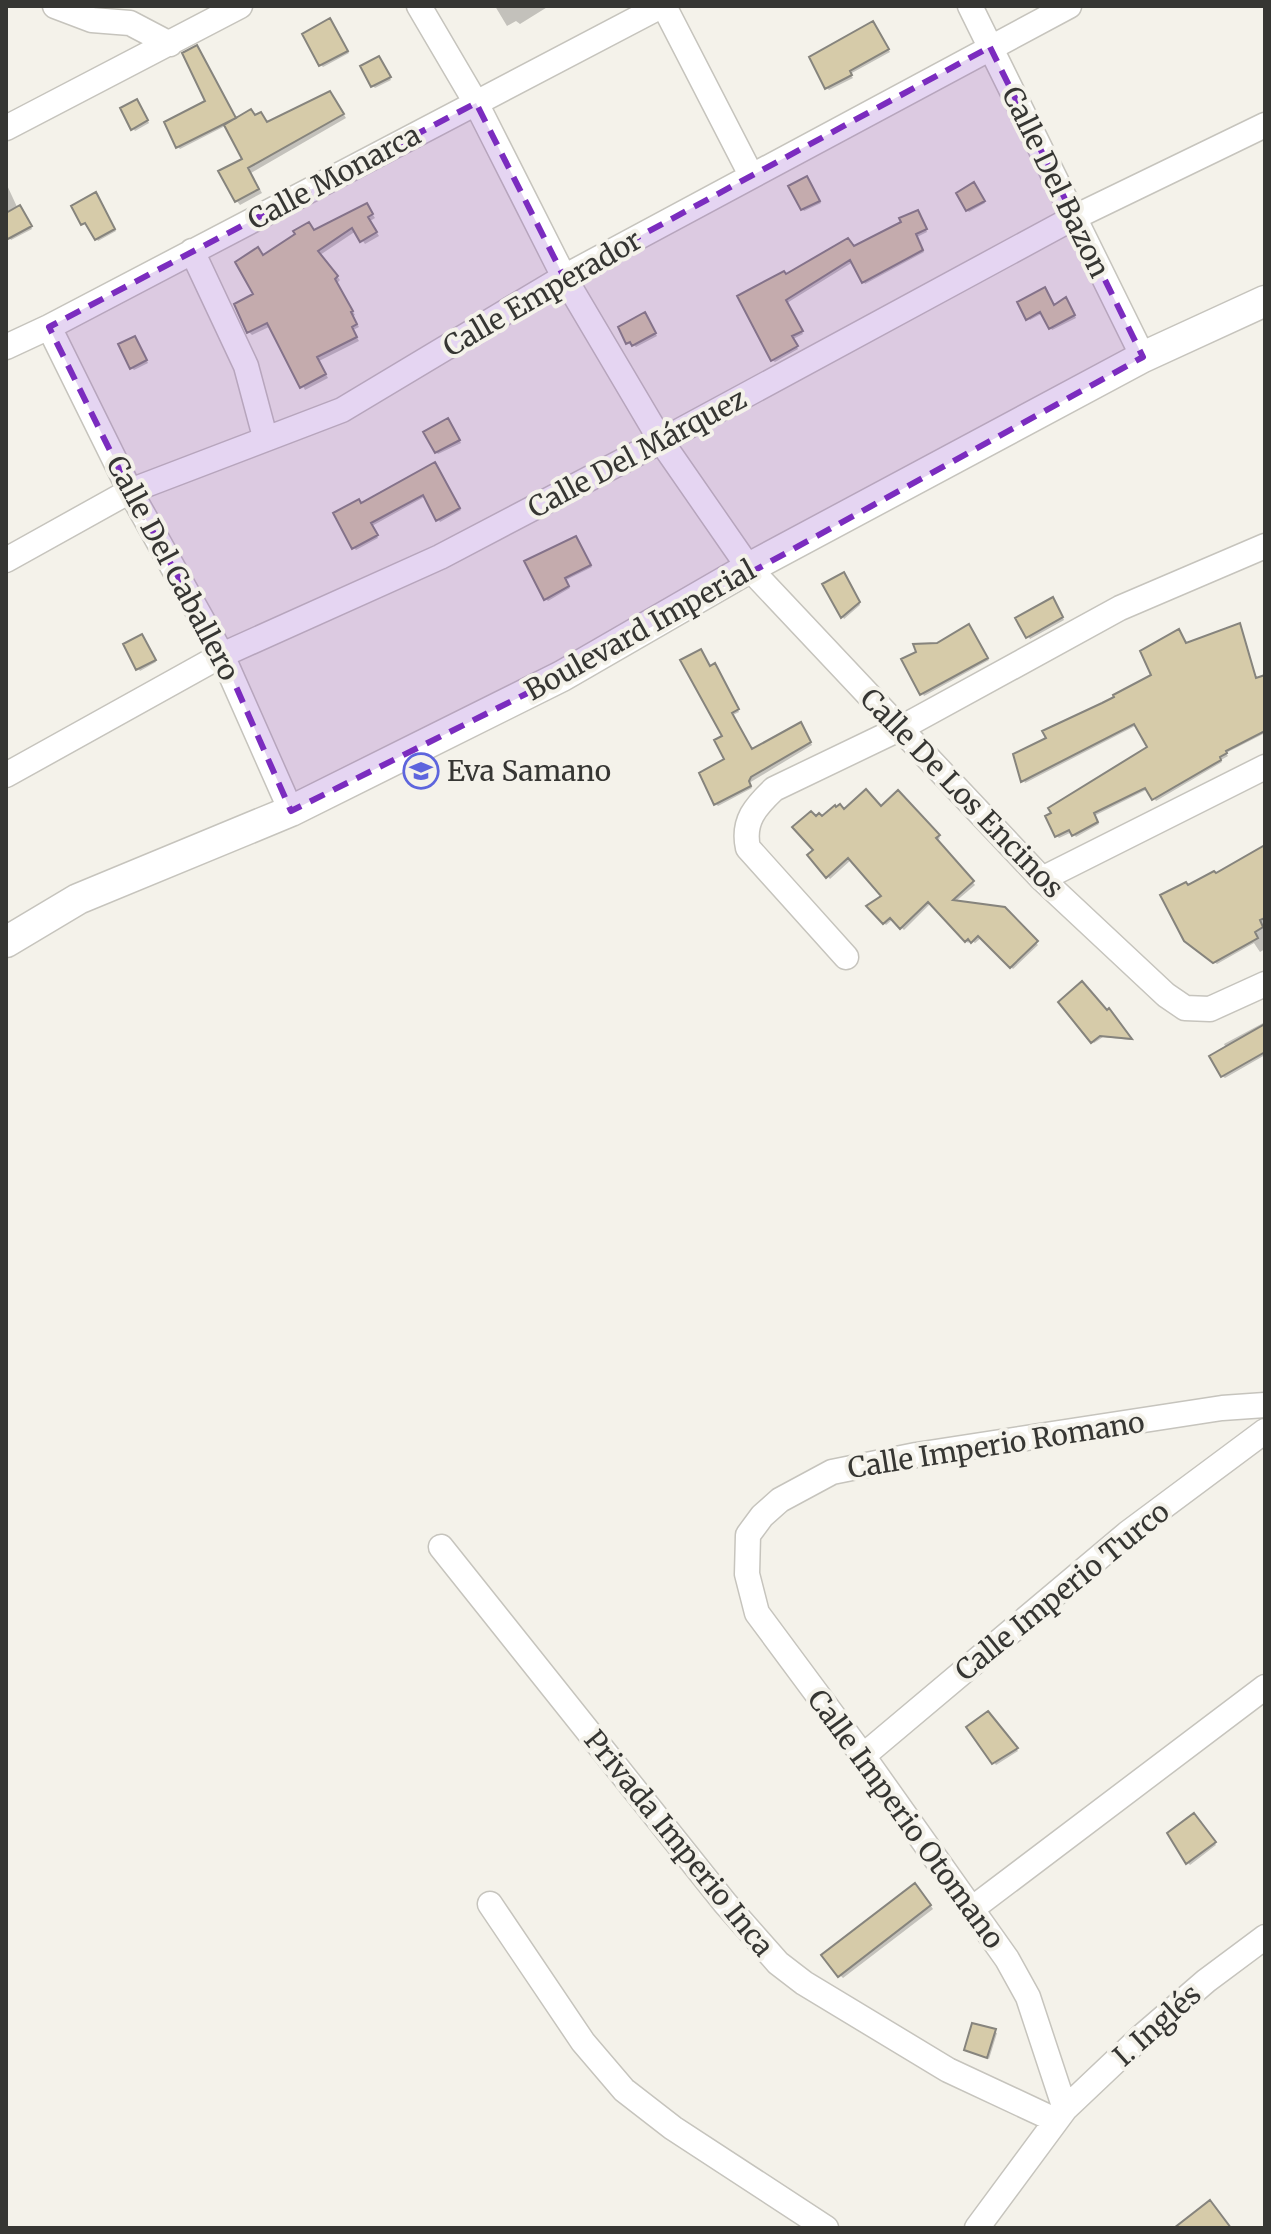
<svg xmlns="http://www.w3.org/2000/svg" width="1271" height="2234" viewBox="0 0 1271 2234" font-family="Merriweather,serif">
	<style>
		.shadow { fill: #0003 }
		.building { fill: #d6cba9; stroke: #86847d; stroke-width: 2 }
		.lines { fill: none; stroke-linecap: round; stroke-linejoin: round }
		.minor-casing { stroke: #c6c4bd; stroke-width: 27 }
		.tertiary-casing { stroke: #c6c4bd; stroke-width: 33 }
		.minor { stroke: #fff; stroke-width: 24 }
		.tertiary { stroke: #fff; stroke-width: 30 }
		.marked { fill: #7b2cbf; fill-opacity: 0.2; stroke: #7b2cbf; stroke-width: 6; stroke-dasharray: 16 10; stroke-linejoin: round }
		.labels { text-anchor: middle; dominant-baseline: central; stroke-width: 8; stroke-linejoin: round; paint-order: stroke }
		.street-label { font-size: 28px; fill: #363633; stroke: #f4f2ea }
		.poi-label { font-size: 28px; fill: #363633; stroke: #f4f2ea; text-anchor: start }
	</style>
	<rect width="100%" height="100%" fill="#f4f2ea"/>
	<path class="shadow" d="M495,6H549L520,24L516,21L507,26Z
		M332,23L349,53L323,67L321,65Z
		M875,25L890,52L850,74L853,78L829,90L827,88Z
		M185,54L236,120L255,115L268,124L333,97L346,118L251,173L262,193L240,205L236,200L245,160L227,125L180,149L178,147L208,101Z
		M381,61L391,80L375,88L373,86Z
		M139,103L149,123L135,131L133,128Z
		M809,180L821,203L804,211L802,209Z
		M6,183L18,209L22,210L32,229L11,240L6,233Z
		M976,187L985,203L969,212L967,210Z
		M98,196L116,231L98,241L88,224L83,223Z
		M369,209L375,218L370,221L379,236L365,244L356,231L320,255L340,280L337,283L355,315L353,316L359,327L353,330L359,341L319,361L328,378L305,390L271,326L252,335L249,332L263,256Z
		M919,214L927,232L917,237L924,252L865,284L853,262L787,303L803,334L793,339L798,349L775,362L772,360L786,275L854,248Z
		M1044,290L1054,307L1068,302L1076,318L1052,330L1043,313L1030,320L1028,318Z
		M646,317L657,336L636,347L633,344L630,345L621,327Z
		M137,341L148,363L134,370L132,368Z
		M450,423L461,443L438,454L436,452Z
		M437,466L461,510L440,522L426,496L372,526L378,538L356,550L354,548L362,505Z
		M578,540L592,567L566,580L570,588L548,601L546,599Z
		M846,576L860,605L844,619L825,584Z
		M1055,602L1064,620L1030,639L1028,636Z
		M1241,627L1257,680L1265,677V733L1226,753L1228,756L1221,760L1222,762L1156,801L1148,789L1094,816L1099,824L1076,837L1072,832L1059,838L1057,836L1150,747L1137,725L1025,783L1015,755L1048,739L1154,675L1187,645Z
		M971,628L989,660L924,696L904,660Z
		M144,638L156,662L140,671L138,668Z
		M710,668H717L739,712L733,715L752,751L803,727L812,745L749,783L752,788L718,806L716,804L727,760L725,736Z
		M898,792L940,838L937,841L975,885L955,902L1004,909L1038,945L1013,969L982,937L975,943L971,940L968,943L931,903L904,930L893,919L886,925L869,907L884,897L852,859L830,879L810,855L816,850L822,819L844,811L881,808Z
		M1265,845V949L1260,952L1254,943L1217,964L1189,943V887L1216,876Z
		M1107,1012L1111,1013L1131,1040L1103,1037L1094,1043L1092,1041Z
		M1265,1022V1055L1225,1078L1222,1076L1226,1048L1224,1044Z
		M1004,1732L1018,1751L996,1765L994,1762Z
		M1194,1816L1216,1845L1190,1865L1188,1863Z
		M918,1888L933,1909L843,1978L840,1975Z
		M973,2025L997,2033L989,2059L964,2049Z"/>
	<path class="building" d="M330,18L348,51L319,66L302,34Z
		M873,21L889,49L850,71L852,75L825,89L809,57Z
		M197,45L236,118L176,148L164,122L205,101L182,53Z
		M379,56L391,77L371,87L360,66Z
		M330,91L344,114L248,168L259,189L235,202L218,171L242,159L224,125L251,109L255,115L261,112L267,122Z
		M137,99L148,120L131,130L120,108Z
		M807,176L820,201L801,210L788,186Z
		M974,182L985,201L966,211L956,193Z
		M96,192L115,229L95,240L85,223L81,225L71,206Z
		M367,203L373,214L368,217L377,232L360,242L352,228L318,251L338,276L335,279L353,311L351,312L357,324L352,327L357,337L317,357L326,374L300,388L267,323L247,333L234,304L253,294L235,262L258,247L263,255L295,234L293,231L309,222L314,230Z
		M20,205L32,226L6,240V213Z
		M918,210L927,229L916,234L923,250L862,283L850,260L786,300L803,331L792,336L798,346L771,361L737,296L784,271L786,274L848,238L854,246L901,222L899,218Z
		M1045,287L1054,305L1066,297L1075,315L1049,329L1040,312L1026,320L1017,302Z
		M645,312L656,333L632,346L630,342L626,344L618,327Z
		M135,336L147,360L130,369L118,344Z
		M448,418L460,440L435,453L423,432Z
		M435,462L460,508L436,521L423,495L371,523L378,535L352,549L333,513L359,499L361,503Z
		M576,536L591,565L565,578L569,586L544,600L524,561Z
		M844,572L860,602L841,618L822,584Z
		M1053,597L1063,617L1026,638L1015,618Z
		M1240,623L1256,678L1265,675V731L1226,751L1227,753L1220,757L1221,760L1152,800L1145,788L1094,813L1098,822L1072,836L1069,830L1055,837L1045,816L1051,813L1048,808L1147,747L1134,724L1021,782L1013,754L1046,738L1042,731L1102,703L1114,697L1113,695L1151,675L1140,651L1179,629L1186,643Z
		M969,624L988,658L920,695L901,659L916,652L913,644L937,643Z
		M142,634L156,660L136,670L123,644Z
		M701,649L710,666L715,663L739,709L732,713L752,749L801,722L811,742L751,777L749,781L751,786L714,805L699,773L724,759L714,740L722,736L680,660Z
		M866,789L881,806L898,790L940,835L936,838L974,881L953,900L1005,907L1038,941L1010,968L978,936L971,943L968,939L965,942L928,902L900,929L890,918L883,924L866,906L881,896L848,858L826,878L807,855L813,850L792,827L811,811L816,816L819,813L822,816L835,805L836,807L840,804L844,809Z
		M1265,845V918L1260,920L1263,927L1255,932L1258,938L1213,963L1184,941L1160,895L1186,882L1188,885L1214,871L1216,873Z
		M1082,981L1107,1010L1109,1008L1132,1039L1100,1036L1091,1043L1058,1002Z
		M1265,1024V1052L1221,1077L1209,1056Z
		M988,1711L1018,1748L992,1764L966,1727Z
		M1194,1813L1216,1842L1186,1864L1167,1833Z
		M915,1883L931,1905L838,1977L821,1955Z
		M972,2023L996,2029L987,2058L964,2050Z
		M1210,2200L1231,2228H1174Z"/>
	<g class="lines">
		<defs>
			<path id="minor" d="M55,6L92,20L130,23L170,44
				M419,6L476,103L564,277L661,441L749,568L1042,879L1166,995L1185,1008L1210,1009L1265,984
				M664,6L751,175
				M970,6L1143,357
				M6,128L240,6
				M192,251L246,366L265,437
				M49,327L130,491L222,655L291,811
				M6,347L49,327L661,6
				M6,560L130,491L342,410L564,277L1069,6
				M6,775L222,655L440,557L661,441L1073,218L1265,125
				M1042,879L1265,767
				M846,957L748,848C742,821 756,806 774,789L901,728L1120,608L1265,546
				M441,1547L725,1903L778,1963L804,1983L948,2070L1055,2120
				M863,1756L1128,1533L1265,1431
				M490,1904L583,2042L624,2090L673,2128L826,2228
				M973,1908L1265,1687
				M1065,2109L1028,1997L1007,1959L863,1756L757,1613L747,1574L748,1535L762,1516L780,1500L832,1472L916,1455L1222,1408L1265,1405
				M977,2228L1065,2109L1140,2038L1206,1981L1265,1937"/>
			<path id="tertiary" d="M6,942L78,899L291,811L562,676L749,568L1143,357L1265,301"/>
		</defs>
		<use href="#minor" class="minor-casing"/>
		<use href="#tertiary" class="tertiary-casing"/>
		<use href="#minor" class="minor"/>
		<use href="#tertiary" class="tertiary"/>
	</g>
	<path class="marked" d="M990,47L1143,357L562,676L291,811L222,655L130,491L49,327L476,103L564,277Z"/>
	<defs>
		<symbol id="school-ring" viewBox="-11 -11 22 22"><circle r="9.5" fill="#f4f2ea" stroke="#5d65dd" stroke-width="1.5"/><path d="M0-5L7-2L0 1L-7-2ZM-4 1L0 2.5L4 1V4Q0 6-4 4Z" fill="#5d65dd"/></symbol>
	</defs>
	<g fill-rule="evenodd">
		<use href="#school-ring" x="401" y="751" width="40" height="40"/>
	</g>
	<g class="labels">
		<g class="street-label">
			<text transform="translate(334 177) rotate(-28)">Calle Monarca</text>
			<text transform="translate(1056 182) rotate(64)">Calle Del Bazon</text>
			<text transform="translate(542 293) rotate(-30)">Calle Emperador</text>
			<text transform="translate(637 453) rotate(-28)">Calle Del Márquez</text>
			<text transform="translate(173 568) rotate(62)">Calle Del Caballero</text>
			<text transform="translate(640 630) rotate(-29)">Boulevard Imperial</text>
			<text transform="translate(962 793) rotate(46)">Calle De Los Encinos</text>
			<text transform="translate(996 1445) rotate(-9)">Calle Imperio Romano</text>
			<text transform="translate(1062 1591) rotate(-39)">Calle Imperio Turco</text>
			<text transform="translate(906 1819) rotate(54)">Calle Imperio Otomano</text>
			<text transform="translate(679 1843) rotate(51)">Privada Imperio Inca</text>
			<text transform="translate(1157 2025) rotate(-42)">I. Inglés</text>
		</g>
		<g class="poi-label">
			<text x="447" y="771">Eva Samano</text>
		</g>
	</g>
	<rect width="1271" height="2234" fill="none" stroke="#363633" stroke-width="16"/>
</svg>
